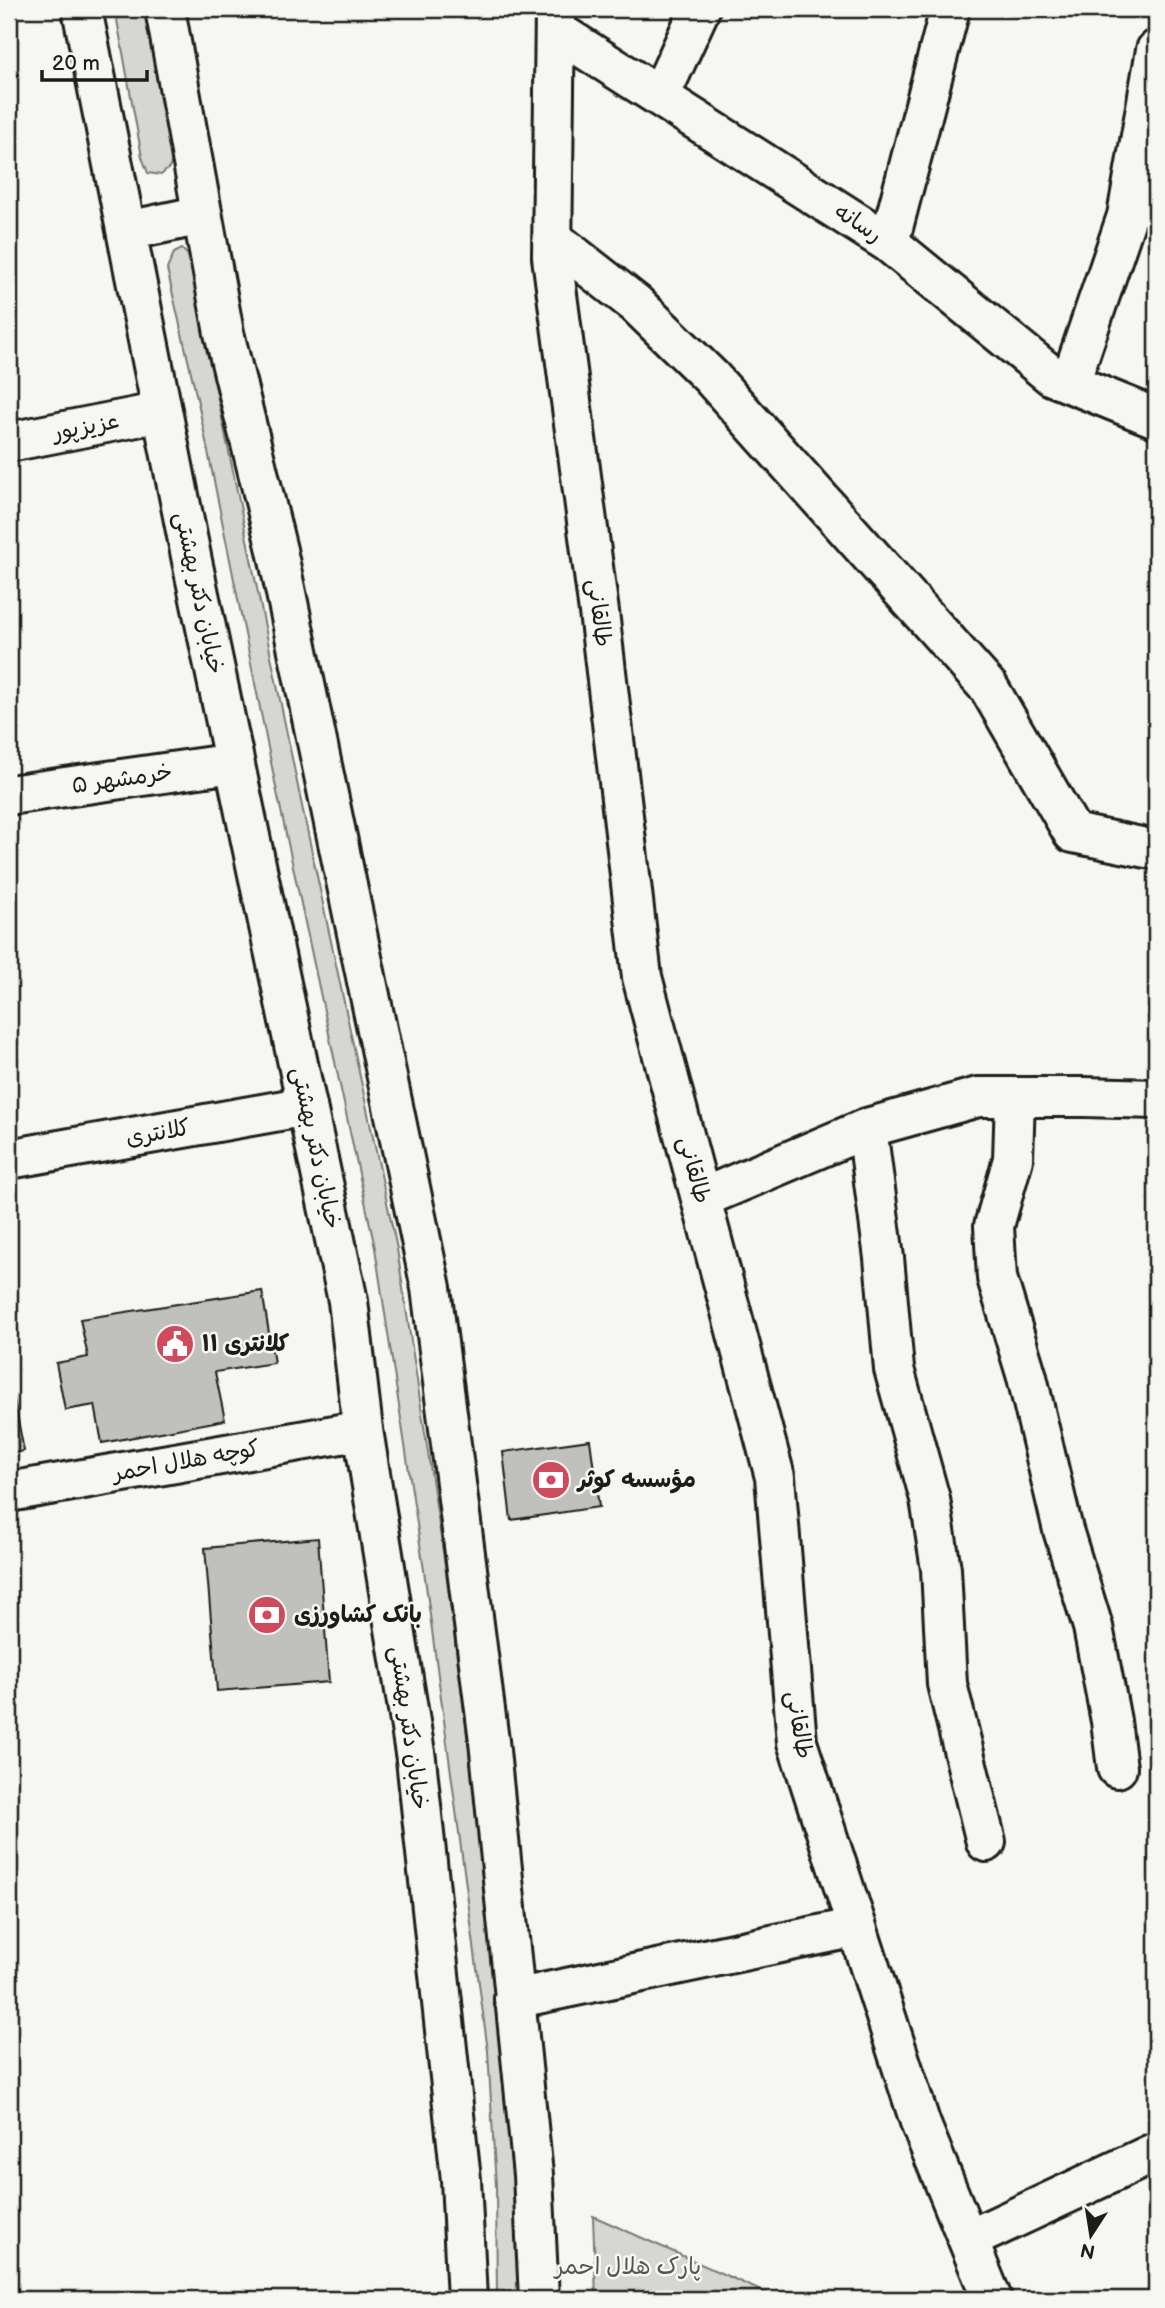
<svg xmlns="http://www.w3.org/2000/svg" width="1165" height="2308" viewBox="0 0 1165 2308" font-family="'Balsamiq Sans','Playpen Sans Arabic',sans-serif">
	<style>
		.green { fill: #d6d6d2; stroke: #797977; stroke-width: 2 }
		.building { fill: #c0c0bd; stroke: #1c1c1c; stroke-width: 2 }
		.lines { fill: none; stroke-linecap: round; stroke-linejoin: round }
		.street-casing { stroke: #1c1c1c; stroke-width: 44 }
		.secondary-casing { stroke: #1c1c1c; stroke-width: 44 }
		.street { stroke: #f6f6f2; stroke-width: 38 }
		.secondary { stroke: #f6f6f2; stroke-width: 38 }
		.labels { text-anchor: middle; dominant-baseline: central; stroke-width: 5; stroke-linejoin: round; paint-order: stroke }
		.street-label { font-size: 23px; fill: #1c1c1c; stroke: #f6f6f2 }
		.poi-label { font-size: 23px; font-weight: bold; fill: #1c1c1c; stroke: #f6f6f2; text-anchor: start }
		.park-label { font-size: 23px; fill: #545453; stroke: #f6f6f2 }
	</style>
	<rect width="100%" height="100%" fill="#f6f6f2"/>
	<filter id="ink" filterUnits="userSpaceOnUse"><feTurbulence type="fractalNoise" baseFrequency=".0143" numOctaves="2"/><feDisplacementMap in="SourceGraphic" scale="14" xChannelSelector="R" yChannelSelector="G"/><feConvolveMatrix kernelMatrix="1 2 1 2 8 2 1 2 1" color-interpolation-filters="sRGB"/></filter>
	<g filter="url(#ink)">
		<path class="green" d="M115,9H147L173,152L170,167L161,175L148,173L142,157Z
			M182,249L188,255L202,321L299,792L397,1249L446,1571L483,1857L520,2193L519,2299H497L496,2187L488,2051L424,1570L375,1248L277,792L199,407L167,269L174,253Z
			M593,2216L779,2299H596Z"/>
		<path class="building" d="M262,1291L274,1363L215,1372L225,1420L102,1443L95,1405L65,1410L56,1363L88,1357L80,1319Z
			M9,1373L24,1451L9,1454Z
			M590,1440L599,1507L511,1520L503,1452Z
			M318,1538L329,1682L217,1691L205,1548Z"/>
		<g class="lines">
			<defs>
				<path id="street" d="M555,9L552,257L599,612L642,977L775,1477L797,1742L921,2125L992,2299
					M555,30L889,243L1052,376L1156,418
					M660,96L700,9
					M553,239L636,304L711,377L989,688L1073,833L1156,850
					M889,243L950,9
					M1070,383L1127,216L1156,50
					M9,442L162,412
					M9,795L234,763
					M1015,1097L1013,1159L994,1226L997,1278L1027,1377L1063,1530L1093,1627L1111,1721L1117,1768
					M867,1128L884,1258L894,1369L930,1499L941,1569L947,1684L986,1842
					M9,1159L307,1106
					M702,1198L867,1128L978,1097H1084L1156,1099
					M9,1492L363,1430
					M514,1999L857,1927
					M968,2240L1156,2152"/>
				<path id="secondary" d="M82,9L192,561L348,1301L363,1430L416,1759L461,2180L467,2299
					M165,9L224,333L277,550L431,1288L489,1741L533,2175L539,2299
					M127,231L202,215"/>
			</defs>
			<use href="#street" class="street-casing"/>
			<use href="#secondary" class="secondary-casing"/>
			<use href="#street" class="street"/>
			<use href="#secondary" class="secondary"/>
		</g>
	</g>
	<defs>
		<symbol id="civic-disc" viewBox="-11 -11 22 22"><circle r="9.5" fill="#d1495b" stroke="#f6f6f2"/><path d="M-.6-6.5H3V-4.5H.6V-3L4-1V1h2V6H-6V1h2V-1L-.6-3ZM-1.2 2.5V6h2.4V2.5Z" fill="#fff"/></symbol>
		<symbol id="bank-disc" viewBox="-11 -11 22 22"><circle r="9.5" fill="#d1495b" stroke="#f6f6f2"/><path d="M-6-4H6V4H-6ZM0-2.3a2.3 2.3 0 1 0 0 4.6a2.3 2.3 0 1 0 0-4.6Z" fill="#fff"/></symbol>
	</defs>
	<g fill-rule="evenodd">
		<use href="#civic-disc" x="153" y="1322" width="44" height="44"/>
		<use href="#bank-disc" x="529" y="1458" width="44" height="44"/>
		<use href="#bank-disc" x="245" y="1593" width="44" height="44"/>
	</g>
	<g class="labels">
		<g class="street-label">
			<text transform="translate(858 223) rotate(33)">رسانه</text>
			<text transform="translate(86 427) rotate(-11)">عزیزپور</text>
			<text transform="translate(199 593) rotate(78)">خیابان دکتر بهشتی</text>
			<text transform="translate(599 613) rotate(83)">طالقانی</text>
			<text transform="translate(122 779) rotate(-8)">خرمشهر ۵</text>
			<text transform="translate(158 1133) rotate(-10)">کلانتری</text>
			<text transform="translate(316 1148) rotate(78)">خیابان دکتر بهشتی</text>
			<text transform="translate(694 1170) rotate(75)">طالقانی</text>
			<text transform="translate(186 1461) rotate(-10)">کوچه هلال احمر</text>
			<text transform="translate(799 1725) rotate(81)">طالقانی</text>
			<text transform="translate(409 1728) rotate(82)">خیابان دکتر بهشتی</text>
		</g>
		<g class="poi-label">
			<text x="202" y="1344">کلانتری ۱۱</text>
			<text x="578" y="1480">مؤسسه کوثر</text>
			<text x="294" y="1615">بانک کشاورزی</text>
		</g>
		<g class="park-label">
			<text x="628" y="2267">پارک هلال احمر</text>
		</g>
	</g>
	<rect width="1165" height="2308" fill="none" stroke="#f6f6f2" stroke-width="35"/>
	<rect x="18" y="18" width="1130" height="2273" fill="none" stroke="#1c1c1c" stroke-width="2.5" filter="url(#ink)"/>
	<g transform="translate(1091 2235) rotate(192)" stroke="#f6f6f2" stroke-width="5" paint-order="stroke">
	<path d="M0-5L12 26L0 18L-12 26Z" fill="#1c1c1c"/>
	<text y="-10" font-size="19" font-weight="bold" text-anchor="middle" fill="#1c1c1c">N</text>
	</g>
	<path d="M42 70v10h105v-10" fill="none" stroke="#1c1c1c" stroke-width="3.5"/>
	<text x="52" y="70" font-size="21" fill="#1c1c1c" stroke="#f6f6f2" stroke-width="5" paint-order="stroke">20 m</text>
</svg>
